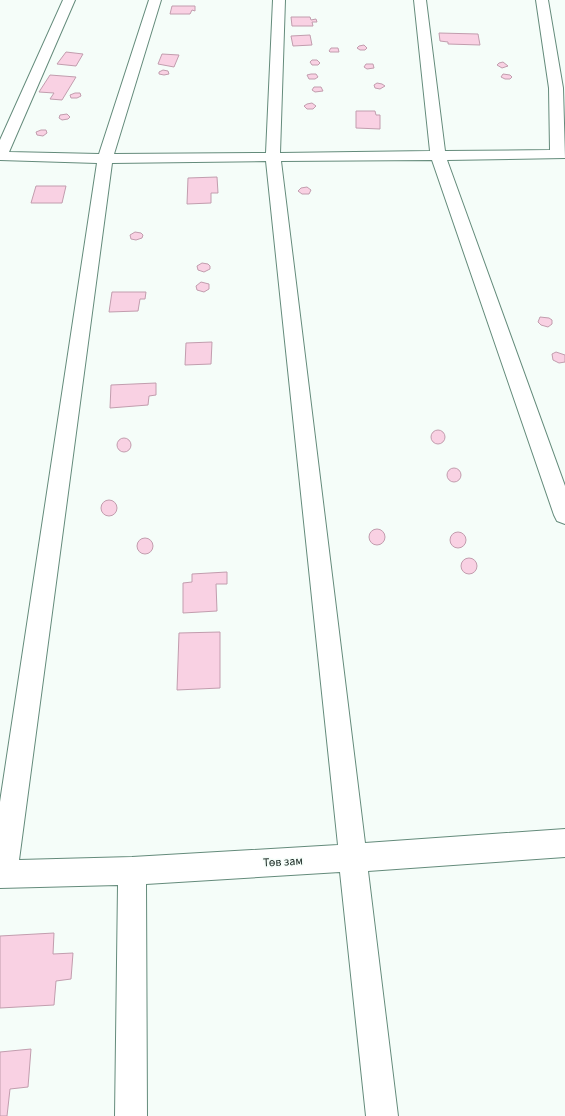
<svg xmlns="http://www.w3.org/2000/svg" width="565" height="1116" viewBox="0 0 565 1116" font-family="'Source Sans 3',sans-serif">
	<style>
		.building { fill: #f9d1e3; stroke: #c29dae }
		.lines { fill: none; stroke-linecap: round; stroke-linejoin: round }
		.minor-casing { stroke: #648b7b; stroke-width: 2 }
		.minor { fill: #fff; fill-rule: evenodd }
		.labels { text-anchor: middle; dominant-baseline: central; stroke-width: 3; stroke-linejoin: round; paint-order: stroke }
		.near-street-label { font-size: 12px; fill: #13231d; stroke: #f5fdf9 }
	</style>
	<rect width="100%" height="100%" fill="#f5fdf9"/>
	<path class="building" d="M172,6H195V11L192,10L190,14H170Z
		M291,17H310L311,20L316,19L317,22H312L313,26H292Z
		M439,33L478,34L480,45L448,44V42L440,41Z
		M310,35L312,45L293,46L291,36Z
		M364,45L367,48L365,50H360L357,48L359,46Z
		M331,48H338L339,52H330L329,51Z
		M66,52L83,54L76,66L57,64Z
		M162,54L179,55L174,67L158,64Z
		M312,60H317L320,63L318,65H312L310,62Z
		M503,62L508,66L502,68L497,65L499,63Z
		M366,64H373L374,68L367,69L364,67Z
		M163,70L168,71L169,74L164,75L159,74V72Z
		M311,74H316L318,77L315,79H309L307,75Z
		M503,74L510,75L512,77L510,79H505L501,77Z
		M50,75L76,77L62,100L50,99L54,93L39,92Z
		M377,83L382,84L385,86L380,89L375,88L374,85Z
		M314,87H321L323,91L315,92L312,90Z
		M75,93H80L81,96L77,98H71L70,95Z
		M312,103L316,106L313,109H307L304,106L307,104Z
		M356,111H375L376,115H380V129L356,128Z
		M67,114L70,117L68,119L62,120L59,118L60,115Z
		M41,130H46L47,133L43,136L37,135L36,132Z
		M217,177L218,193H211V203L187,204L188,178Z
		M36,186H66L62,203H31Z
		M307,187L311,190L309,194H302L298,191L301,188Z
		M135,232L141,233L143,235L142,238L136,240L131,239L130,235Z
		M202,263L208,264L210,266V269L204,272L198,270L197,266Z
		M201,282L209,284V289L204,292L197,290L196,286Z
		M112,292H146L145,299H140L138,311L109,312Z
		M540,317L549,318L552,320V324L548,327L541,325L538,322Z
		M212,342L211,364L185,365L186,343Z
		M556,352L565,355V362L559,363L553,360L552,354Z
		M156,383V395L149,396L148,405L110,408L111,385Z
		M431 437a7 7 0 1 1 14 0a7 7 0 1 1-14 0Z
		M117 445a7 7 0 1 1 14 0a7 7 0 1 1-14 0Z
		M447 475a7 7 0 1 1 14 0a7 7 0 1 1-14 0Z
		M101 508a8 8 0 1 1 16 0a8 8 0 1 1-16 0Z
		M369 537a8 8 0 1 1 16 0a8 8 0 1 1-16 0Z
		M450 540a8 8 0 1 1 16 0a8 8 0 1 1-16 0Z
		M137 546a8 8 0 1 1 16 0a8 8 0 1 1-16 0Z
		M461 566a8 8 0 1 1 16 0a8 8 0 1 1-16 0Z
		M227,572V584H216L217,611L183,613V583L192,582V574Z
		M220,632V688L177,690L179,633Z
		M54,933L53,954L73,953L71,979L56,981L54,1005L0,1008V936Z
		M31,1049L28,1087L10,1089L7,1116H0V1052Z"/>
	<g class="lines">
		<defs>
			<path id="minor" d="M63,0H75L9,152L99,154L149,0H161L114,154L266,153L273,0H285L280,153L430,151L414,0H426L445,151L550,150L549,88L536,0H548L563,88L565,158L447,160L565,486V524L557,521L554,515L432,160L281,161L365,843L565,829V857L368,871L398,1116H366L340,872L146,884L147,1116H115L118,885L0,888V802L97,163L0,160V140ZM266,161L338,845L132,857L19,860L112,163Z"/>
		</defs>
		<use href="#minor" class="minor-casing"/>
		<use href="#minor" class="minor"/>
	</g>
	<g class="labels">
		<g class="near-street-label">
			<text transform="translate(283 862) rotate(-3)">Төв зам</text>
		</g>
	</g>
</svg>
